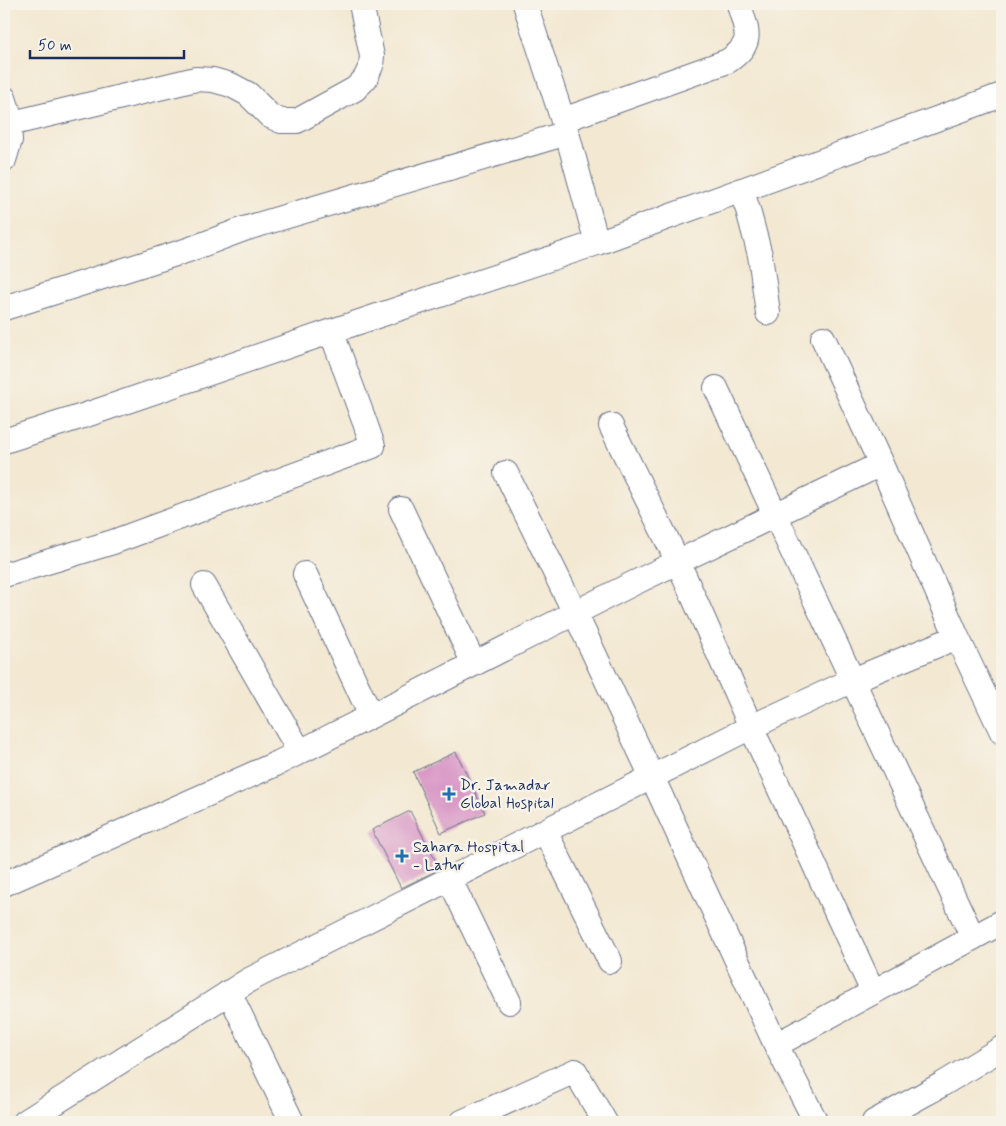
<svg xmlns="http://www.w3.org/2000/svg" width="1006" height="1126" viewBox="0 0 1006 1126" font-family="Mynerve,sans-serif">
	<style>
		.building { fill: #d896c6 }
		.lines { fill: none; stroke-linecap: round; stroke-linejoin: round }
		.minor-casing { stroke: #677087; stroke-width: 26 }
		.minor { stroke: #fff; stroke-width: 24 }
		.poi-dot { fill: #1f6fb2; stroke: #f7f3e8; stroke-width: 2 }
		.labels { text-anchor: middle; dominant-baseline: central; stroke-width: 5; stroke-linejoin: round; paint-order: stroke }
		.poi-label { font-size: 16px; fill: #1b2f5e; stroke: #f7f3e8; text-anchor: start }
	</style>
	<rect width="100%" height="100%" fill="#f7f3e8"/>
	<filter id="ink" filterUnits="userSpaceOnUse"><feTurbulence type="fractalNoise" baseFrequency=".02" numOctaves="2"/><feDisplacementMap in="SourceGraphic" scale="10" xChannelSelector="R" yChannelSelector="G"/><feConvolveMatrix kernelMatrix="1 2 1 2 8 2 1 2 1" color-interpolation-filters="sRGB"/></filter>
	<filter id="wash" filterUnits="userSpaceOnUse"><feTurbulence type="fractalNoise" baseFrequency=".0096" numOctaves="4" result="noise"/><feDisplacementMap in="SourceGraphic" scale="20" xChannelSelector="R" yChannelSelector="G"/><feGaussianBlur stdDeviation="1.12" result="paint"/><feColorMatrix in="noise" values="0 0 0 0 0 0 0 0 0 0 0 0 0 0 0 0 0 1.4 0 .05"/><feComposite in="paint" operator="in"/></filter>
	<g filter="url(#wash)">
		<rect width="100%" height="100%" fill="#f3e8d2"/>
		<g id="blocks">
			<path class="building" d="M456,752L485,813L441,833L413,772Z
				M410,811L440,869L401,888L372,830Z"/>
		</g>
	</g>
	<g filter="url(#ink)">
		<use href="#blocks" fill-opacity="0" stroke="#677087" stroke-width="1"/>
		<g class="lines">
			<defs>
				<path id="minor" d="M4,98L8,110L10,140L4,160
					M563,120L728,61C756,42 746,31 739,4
					M9,124L196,79L213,80L231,85L248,94L270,116L281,121H297L355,89L365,79L371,66L372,56L361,4
					M741,190L748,210L760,255L768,313
					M597,243L1002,95
					M4,308L188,250L244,229L567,133
					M823,338L881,464L957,637L1002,732
					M716,388L973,938
					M611,426L678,562L751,727L873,992
					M4,441L86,415L344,327L597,243L567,133L525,4
					M506,473L575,613L652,777L776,1045L1002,922
					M401,509L474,664
					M305,574L371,716
					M4,575L113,542L373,446L365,423L331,331
					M204,585L300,752
					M545,831L610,961
					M449,878L509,1002
					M4,884L278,763L632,584L881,464
					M229,992L292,1122
					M776,1045L816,1122
					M25,1122L249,980L751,727L853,680L957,637
					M462,1122L575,1071L605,1122
					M874,1122L941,1085L1002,1048"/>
			</defs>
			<use href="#minor" class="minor-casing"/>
			<use href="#minor" class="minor"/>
		</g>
	</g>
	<g class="poi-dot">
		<path d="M446.5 786.5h5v5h5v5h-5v5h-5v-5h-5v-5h5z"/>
		<path d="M399.5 848.5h5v5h5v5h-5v5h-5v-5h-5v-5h5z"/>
	</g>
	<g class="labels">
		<g class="poi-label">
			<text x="460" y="785">Dr. Jamadar<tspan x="460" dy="18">Global Hospital</tspan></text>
			<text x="413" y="847">Sahara Hospital<tspan x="413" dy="18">- Latur</tspan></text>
		</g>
	</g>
	<rect width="1006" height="1126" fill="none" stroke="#f7f3e8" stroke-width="20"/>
	<path d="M30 50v8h154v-8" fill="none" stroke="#1b2f5e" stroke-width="2.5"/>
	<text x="38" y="50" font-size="15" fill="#1b2f5e" stroke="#f7f3e8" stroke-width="4" paint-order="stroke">50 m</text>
</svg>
